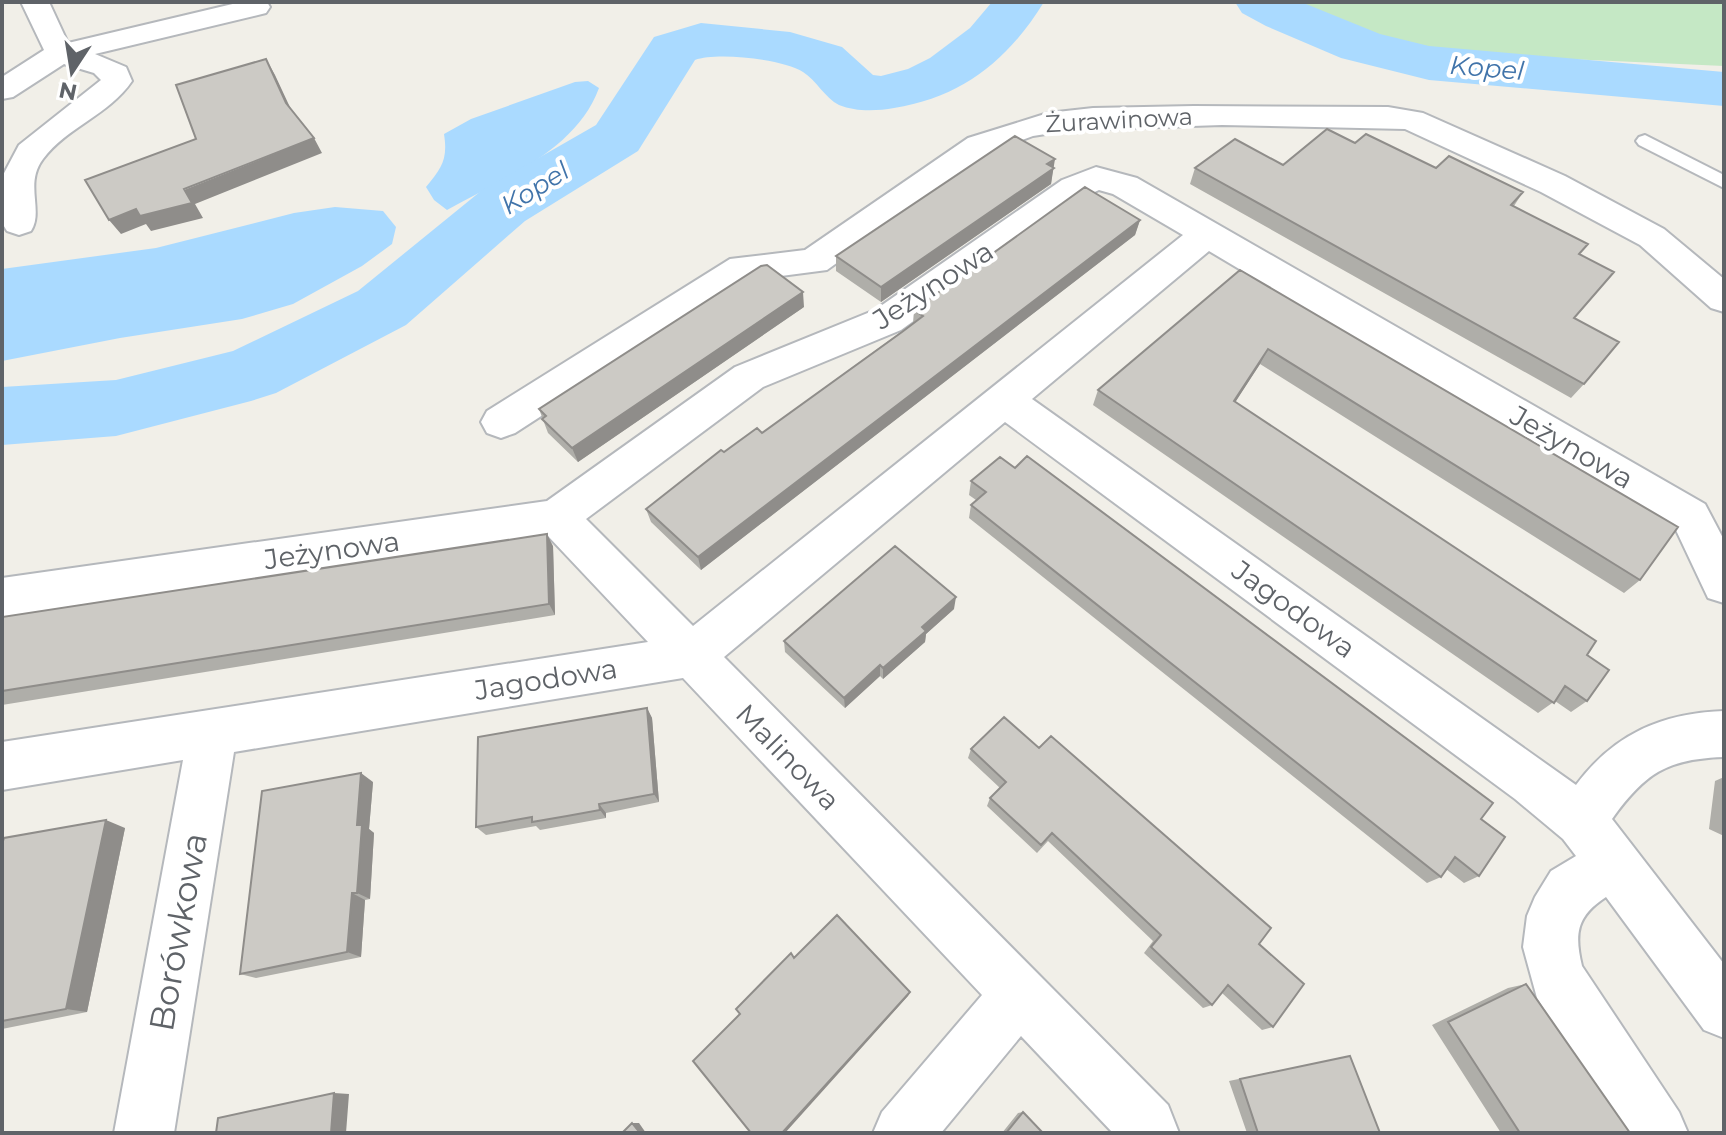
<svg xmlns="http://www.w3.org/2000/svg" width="1726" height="1135" viewBox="0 0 1726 1135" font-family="Montserrat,sans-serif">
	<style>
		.green { fill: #c5e8c5 }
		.water { fill: #aadaff }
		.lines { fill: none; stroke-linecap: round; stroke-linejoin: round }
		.river { fill: #aadaff; fill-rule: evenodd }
		.service-casing { stroke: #b5b8bc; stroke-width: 4 }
		.minor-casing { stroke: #b5b8bc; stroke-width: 4 }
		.service { fill: #fff; fill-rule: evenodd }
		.minor { fill: #fff; fill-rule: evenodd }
		.wall { fill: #afaea9 }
		.shaded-wall { fill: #8f8d8a }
		.building { fill: #cccac5; stroke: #8f8d8a; stroke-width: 2 }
		.labels { text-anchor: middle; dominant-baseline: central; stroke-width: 8; stroke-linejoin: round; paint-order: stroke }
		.far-street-label { font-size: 24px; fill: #5f6368; stroke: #fff }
		.far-water-label { font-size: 26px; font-style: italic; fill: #4174aa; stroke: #fff }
		.street-label { font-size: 28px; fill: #5f6368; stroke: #fff }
		.near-street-label { font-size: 34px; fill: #5f6368; stroke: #fff }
	</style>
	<rect width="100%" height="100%" fill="#f1efe8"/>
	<path class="green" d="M1268,2H1724V66L1409,52Z"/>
	<path class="water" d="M588,81L599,88C576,151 502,179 447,210L434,200L426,187C442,168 448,159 444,134L471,119L575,82Z
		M335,207L383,211L396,227L392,244L362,266L293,304L242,319L120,338L2,361V269L156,248L294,213Z"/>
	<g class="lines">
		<path class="river" d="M992,2H1044C1008,60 963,97 894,108C877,111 856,112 839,105C825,98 816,80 803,72C783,59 717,52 695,60L638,151L525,221L406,325L276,393L251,401L116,436L2,445V387L116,380L233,351L358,291L481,191L596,125L654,37L701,23L790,32L842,47L873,75L881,76L908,69L930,58L970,28Z
			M1235,2H1301L1380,34L1429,46L1724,72V106L1429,80L1341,58L1266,26L1242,13Z"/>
		<defs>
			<path id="service" d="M1645,135L1724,175V188L1639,145L1636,141L1639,137Z"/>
			<path id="minor" d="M21,2H49L68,43L241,2H267L270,7L266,13L95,54L126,67L132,81C109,115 67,127 43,159C24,184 44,211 31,231L19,235L7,231L2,223V177L19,145L101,80L94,73L64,64L13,97L2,99V77L44,50Z
				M1194,106L1388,107L1423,113L1565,176L1664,229L1724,279V312L1711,308L1640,245L1541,192L1405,129L1222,125L1071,130L1033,136L990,152L827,270L751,280L515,433L501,438L487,433L481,422L487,411L730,259L805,250L968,138L1048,113L1093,108Z
				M1096,167L1137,178L1705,504L1724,540V603L1708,598L1675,528L1209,251L1032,399L1576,785C1614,734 1662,713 1724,711V757C1667,759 1645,773 1612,819L1724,964V1038L1704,1030L1606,897C1577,916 1574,933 1582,966L1679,1112L1688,1133H1624L1537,998L1523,947L1527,916L1535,897L1551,871L1576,856L1563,839L1515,799L1005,422L724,657L1168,1105L1179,1133H1113L1021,1036L941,1133H873L882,1112L982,995L683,678L234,752L174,1133H114L183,760L2,790V742L648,642L548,536L2,618V578L547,501L735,367L875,310L1062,180ZM1099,190L1113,194L1183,235L693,626L586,519L763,387L901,330L1086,196Z"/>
		</defs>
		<use href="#service" class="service-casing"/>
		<use href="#minor" class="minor-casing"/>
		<use href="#service" class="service"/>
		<use href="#minor" class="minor"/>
	</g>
	<path class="wall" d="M1355,143L1436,168L1523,192L1514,206L1588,244L1579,255L1574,318L1584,384L1571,398L1190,184L1195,168L1283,165Z
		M1053,168L1051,184L881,302L836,271V256Z
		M1140,220L1135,235L701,570L651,522L646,509L724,452L762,433L913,323L914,310Z
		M1240,270L1640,580L1624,593L1260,364L1235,402L1587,655V701L1571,712L1555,701L1538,713L1093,405L1098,390Z
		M804,307L578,462L548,433L539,409Z
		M971,481L1481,819L1479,876L1464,883L1446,869L1441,877L1427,883L969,518L971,505L976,500L969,495Z
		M553,546L555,615L2,705V617Z
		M954,609L926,634L925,642L883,679L880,676L845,708L785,652L784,641Z
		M647,708L652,718L659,802L606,813V818L540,830L536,826L486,835L476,827Z
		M971,749L1259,944L1273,1027L1262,1030L1222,993L1212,1005L1203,1008L1144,953L1153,941L1048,841L1037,853L987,806L990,798L1000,788L968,758Z
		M1724,777V836L1709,829L1715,781Z
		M373,782L369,829L374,833L370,899L365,900L361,957L256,978L240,974Z
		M125,828L87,1012L2,1029V844Z
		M1526,984L1630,1133H1501L1432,1025L1508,988Z
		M1350,1056L1380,1133H1247L1229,1081Z
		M1023,1112L1043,1133H1002L1018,1113Z"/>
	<path class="shaded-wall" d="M266,59L275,75L295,118L286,103Z
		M314,138L322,153L195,204L203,218L151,231L146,224L121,234L109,220Z
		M1055,159L1051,184L881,302V287Z
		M1140,220L1135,235L701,570L698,557Z
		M803,292L804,307L578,462L572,448Z
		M1268,349L1260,364L1227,415L1234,401Z
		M547,534L553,546L555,615L549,604Z
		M956,597L954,609L926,634L925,642L883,679V668L922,627Z
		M880,665V676L845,708L844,698Z
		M647,708L652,718L659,802L654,794Z
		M361,773L373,782L369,829L374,833L370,899L357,893V825Z
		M599,804L606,813V818L600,810Z
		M106,820L125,828L87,1012L66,1009Z
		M352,893L365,900L361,957L347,952Z
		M910,992L908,996L785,1133H782Z
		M334,1093L349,1094L346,1133H331Z
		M632,1123H639L646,1133H640Z"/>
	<path class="building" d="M266,59L286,103L314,138L184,189L192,203L140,216L136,209L109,220L85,180L196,139L176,85Z
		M1327,129L1355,143L1366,134L1436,168L1449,156L1523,192L1511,205L1588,244L1579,254L1614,272L1574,318L1619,342L1584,384L1195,168L1235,139L1283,165Z
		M1015,136L1055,159L1047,164L1054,168L881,287L836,256Z
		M1085,187L1140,220L698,557L646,509L721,450L724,452L757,428L762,433L902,332L923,316L914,310Z
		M767,265L803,292L572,448L542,419L546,416L539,409L761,266Z
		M1240,270L1678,527L1640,580L1268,349L1234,401L1596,641L1587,655L1609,670L1587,701L1565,686L1554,703L1098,390Z
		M1027,456L1493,803L1481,819L1505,837L1479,876L1455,857L1441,877L971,505L986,492L971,481L1000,457L1015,468Z
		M547,534L549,604L2,691V617Z
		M895,546L956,597L922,627L926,631L883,668L880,665L844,698L784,641Z
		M647,708L654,794L599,804L600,810L567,816L532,822V817L476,827L478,737Z
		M1004,717L1039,748L1051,736L1271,928L1259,944L1304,984L1273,1027L1228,985L1212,1005L1151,947L1161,935L1052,833L1041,845L990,798L1006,782L971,749Z
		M361,773L357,825H362L357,893H352L347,952L240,974L262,791Z
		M106,820L66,1009L2,1021V844L4,838Z
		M837,915L910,992L782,1133H751L693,1061L740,1014L736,1009L791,953L794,958Z
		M1526,984L1630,1133H1520L1448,1022Z
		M1350,1056L1380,1133H1258L1240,1079Z
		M334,1093L331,1133H216L218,1118Z
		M1023,1112L1043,1133H1006Z
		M632,1123L640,1133H622Z"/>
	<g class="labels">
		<g class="far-street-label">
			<text transform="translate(1119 120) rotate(-3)">Żurawinowa</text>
		</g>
		<g class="far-water-label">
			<text transform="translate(1487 68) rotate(5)">Kopel</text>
			<text transform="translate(535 188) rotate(-32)">Kopel</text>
		</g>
		<g class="street-label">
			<text transform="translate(933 285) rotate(-33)">Jeżynowa</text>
			<text transform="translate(1572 447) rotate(30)">Jeżynowa</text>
			<text transform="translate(332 550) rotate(-8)">Jeżynowa</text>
			<text transform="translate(1294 609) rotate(36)">Jagodowa</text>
			<text transform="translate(546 679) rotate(-9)">Jagodowa</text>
			<text transform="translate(788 757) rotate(46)">Malinowa</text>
		</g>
		<g class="near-street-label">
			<text transform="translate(178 932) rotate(-80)">Borówkowa</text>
		</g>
	</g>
	<rect width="1726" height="1135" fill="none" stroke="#5f6368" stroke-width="8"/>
	<g transform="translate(72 72) rotate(192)" stroke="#ffffff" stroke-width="6" paint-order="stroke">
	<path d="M0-6L14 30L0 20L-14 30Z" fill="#5f6368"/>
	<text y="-12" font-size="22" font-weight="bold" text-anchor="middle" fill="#5f6368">N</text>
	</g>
</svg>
